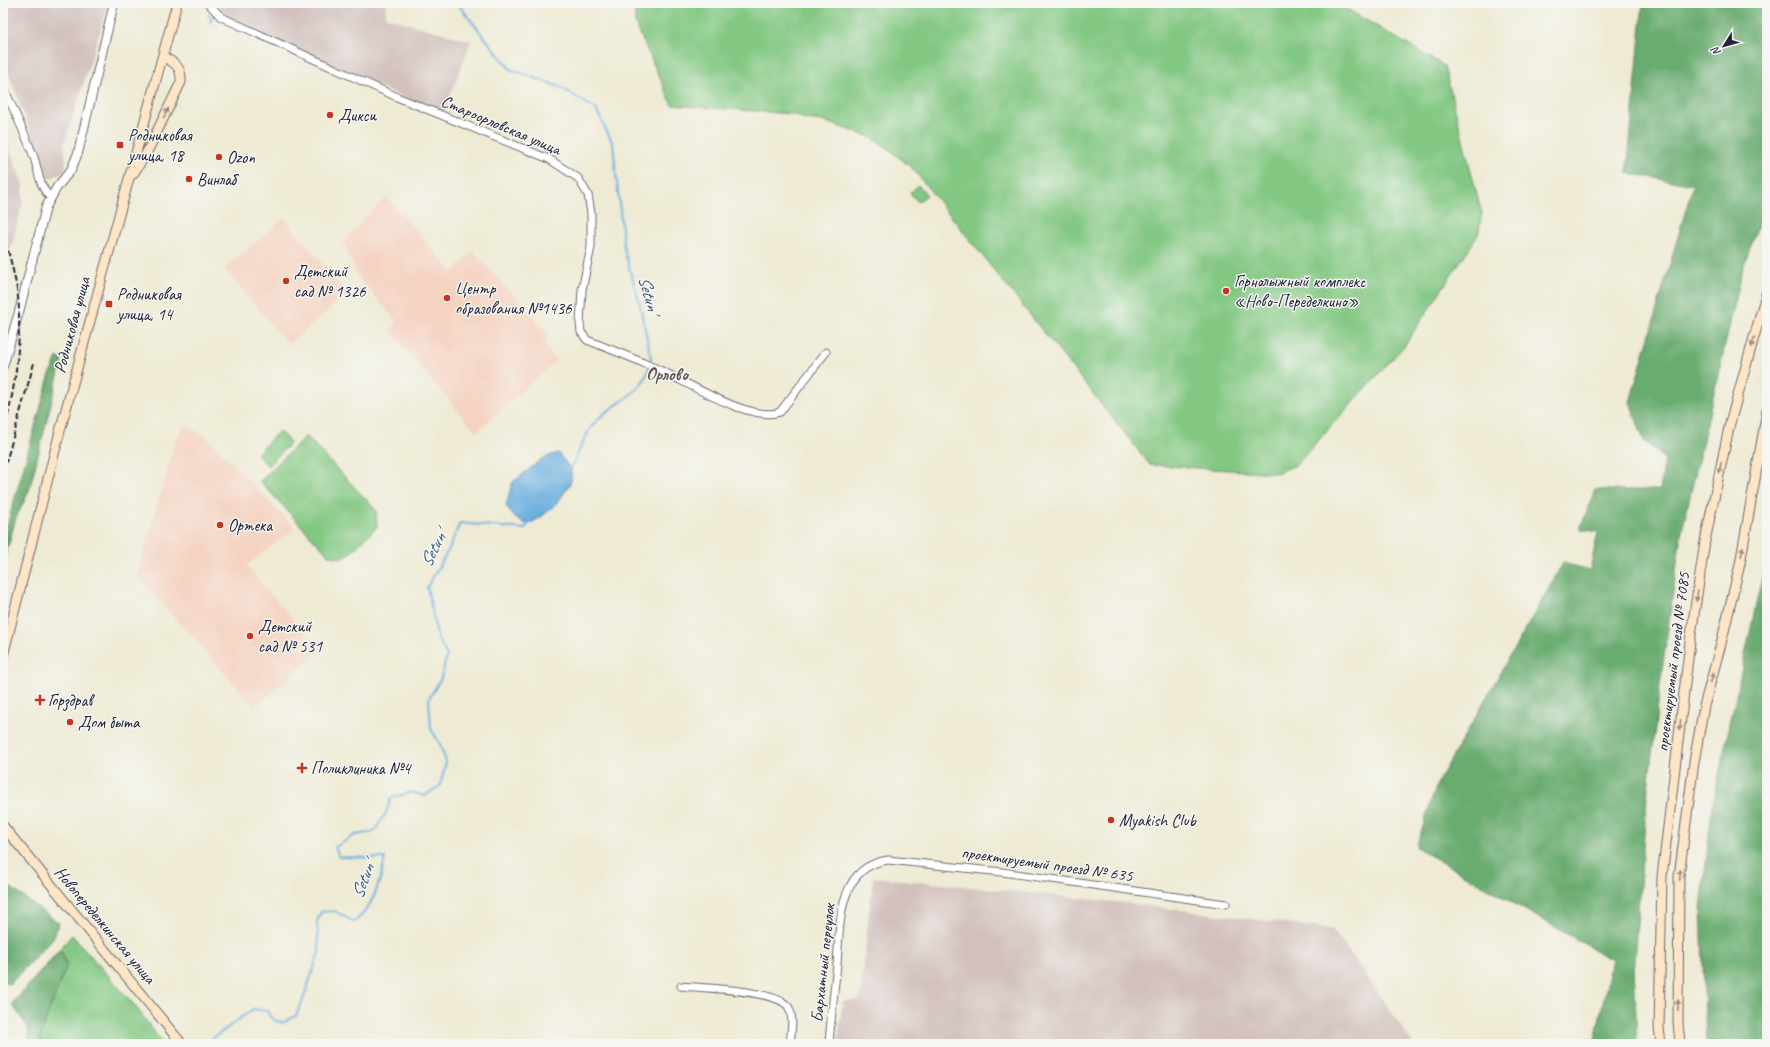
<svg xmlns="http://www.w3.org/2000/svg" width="1770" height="1047" viewBox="0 0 1770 1047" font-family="Caveat,sans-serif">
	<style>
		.built { fill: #f5d3c1 }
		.industrial { fill: #d1c0bc }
		.green { fill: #82c782; stroke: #52745e }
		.forest { fill: #69ac70; stroke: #466756 }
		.water { fill: #69aedf; stroke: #46688d }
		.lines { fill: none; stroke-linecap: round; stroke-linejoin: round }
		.stream { stroke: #69aedf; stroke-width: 2 }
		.minor-casing { stroke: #696870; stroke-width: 9 }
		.tertiary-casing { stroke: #696870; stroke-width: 10 }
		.secondary-casing { stroke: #696870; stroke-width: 11 }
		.minor { stroke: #fff; stroke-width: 7 }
		.tertiary { stroke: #fff; stroke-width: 8 }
		.secondary { stroke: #fde5c5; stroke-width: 9 }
		.rail { stroke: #22223b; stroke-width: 2; stroke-dasharray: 6 3; stroke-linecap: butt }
		.oneway { fill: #9a8d87 }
		.poi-dot { fill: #c8321e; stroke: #f6f6f2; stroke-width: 1.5 }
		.labels { text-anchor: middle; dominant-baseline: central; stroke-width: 3; stroke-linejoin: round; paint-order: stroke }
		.poi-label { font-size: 17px; fill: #22223b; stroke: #f6f6f2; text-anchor: start }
		.street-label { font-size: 17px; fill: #22223b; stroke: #f6f6f2 }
		.water-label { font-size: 18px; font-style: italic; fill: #3e5a7d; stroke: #f6f6f2 }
		.neighbourhood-label { font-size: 18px; font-weight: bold; fill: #675354; stroke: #f6f6f2 }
	</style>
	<rect width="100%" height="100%" fill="#f6f6f2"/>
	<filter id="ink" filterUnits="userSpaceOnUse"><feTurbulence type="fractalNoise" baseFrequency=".025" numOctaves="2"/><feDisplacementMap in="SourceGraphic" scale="8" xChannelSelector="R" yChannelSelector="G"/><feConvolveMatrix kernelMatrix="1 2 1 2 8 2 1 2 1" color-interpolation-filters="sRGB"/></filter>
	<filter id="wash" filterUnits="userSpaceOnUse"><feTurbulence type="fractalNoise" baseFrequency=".012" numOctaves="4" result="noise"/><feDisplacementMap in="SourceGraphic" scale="16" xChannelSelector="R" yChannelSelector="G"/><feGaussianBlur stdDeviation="0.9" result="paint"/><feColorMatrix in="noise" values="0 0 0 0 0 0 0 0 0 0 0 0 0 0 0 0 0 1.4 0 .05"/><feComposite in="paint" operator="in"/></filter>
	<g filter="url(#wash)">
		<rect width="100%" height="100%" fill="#eeead3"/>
		<path class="built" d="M386,197L452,272L473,251L549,334L544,344L556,361L476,432L390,331L397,322L357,275L343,241Z
			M284,218L348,293L289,344L224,269Z
			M185,425L205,435L295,528L246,566L320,650L255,707L137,576L176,441Z"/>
		<path class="industrial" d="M3,3H109L64,144L66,165L64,172L48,179L3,58Z
			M219,3H386V17L471,41L443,115L219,16Z
			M3,132L23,185V201L11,248L7,246L3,249Z
			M3,259L8,274L5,288L3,287Z
			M873,877L1116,902L1332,929L1367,977L1413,1044H837L843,1001L860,1000Z"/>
		<path class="green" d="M635,3H1337L1444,66L1482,214L1478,235L1404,346L1296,465L1276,473L1150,465L913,169L885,146L870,137L823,121L805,119L792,114L672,105L635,23Z
			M918,185L927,195L918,202L910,193Z
			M279,431L291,443L268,466L257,454Z
			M306,436L376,510L377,527L345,558L329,556L260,481Z
			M72,935L137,1008L163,1044H30L28,1027L12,1004Z"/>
		<path class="forest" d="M1643,3H1767V200L1743,268L1681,535L1660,686L1647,797L1634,961L1637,1044H1594L1612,960L1416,847L1437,784L1563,563L1590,570L1598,532L1580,529L1595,490H1660L1665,459L1644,441L1630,402L1693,185L1627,173Z
			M57,357L62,360L29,491L16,518L3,564V540L49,377Z
			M1767,554V1044H1706L1701,909L1712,806Z
			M3,882L59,923L54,937L10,984L3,982Z
			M61,950L67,965L41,1033L42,1044H30L28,1027L12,1004Z"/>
		<path class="water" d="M558,453L571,469C571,472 572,478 571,481C566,495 539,526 524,523C516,521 510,512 506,506L512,483L543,458Z"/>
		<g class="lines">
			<path class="stream" d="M457,3L510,69L560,87L596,109L613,144L624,249L640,305L651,358L650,363
				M208,15L212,18L210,22
				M571,469C578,454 585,433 597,420C615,402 642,395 649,368
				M212,1039L253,1009L267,1011L272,1019L282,1023L296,1016L304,997L319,952L317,921L321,912L335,911L354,922C373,909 381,880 385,858L339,857L335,847L355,835L374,832L386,813L391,798L412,792L424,796L440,786L446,762L440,744L431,729L429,699L441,678L447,655L438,639L427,587L448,551L460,523L524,529L530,522"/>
		</g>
	</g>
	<g filter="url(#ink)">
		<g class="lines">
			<defs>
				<path id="minor" d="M208,3L221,17L397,97L549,159L578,178L588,195L591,213V247L582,290L580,323L581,332L587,340C610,349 633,358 655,368C685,380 749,423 780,412L826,352
					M3,86C13,108 23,130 32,152C39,168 37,184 50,197
					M681,986C701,988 781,990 789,1008C794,1018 791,1032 790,1044
					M829,1044C831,1018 834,991 837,965C840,925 837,867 888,860L1002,872L1226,904"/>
				<path id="tertiary" d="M3,366L19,312L46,207L57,187L71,170L78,153L114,3"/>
				<path id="secondary" d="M133,174L146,154L181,82C182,68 175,62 163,57
					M3,656L60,431L177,3
					M3,826L182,1044
					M1661,1044L1659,1028L1662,877L1690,642L1705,541L1730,423L1767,291
					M1680,1044L1678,1022L1679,876L1694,762L1704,706L1721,644L1740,564L1767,411"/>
			</defs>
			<use href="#minor" class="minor-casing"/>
			<use href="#tertiary" class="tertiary-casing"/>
			<use href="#secondary" class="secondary-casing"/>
			<use href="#minor" class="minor"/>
			<use href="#tertiary" class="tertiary"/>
			<use href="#secondary" class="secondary"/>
			<path class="rail" d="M3,434C14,395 20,353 19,312C19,290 12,267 7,246
				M3,473L34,363"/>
		</g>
		<defs><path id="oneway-solid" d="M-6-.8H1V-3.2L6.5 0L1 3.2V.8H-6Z"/></defs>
		<g class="oneway">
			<use href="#oneway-solid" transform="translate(166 113) rotate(-63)"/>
			<use href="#oneway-solid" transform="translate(1753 342) rotate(106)"/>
			<use href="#oneway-solid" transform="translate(1720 468) rotate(102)"/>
			<use href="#oneway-solid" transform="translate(1742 552) rotate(-80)"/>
			<use href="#oneway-solid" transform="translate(1697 596) rotate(98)"/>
			<use href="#oneway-solid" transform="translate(1712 678) rotate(-75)"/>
			<use href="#oneway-solid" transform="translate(1680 725) rotate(97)"/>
			<use href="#oneway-solid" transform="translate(1680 875) rotate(-86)"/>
			<use href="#oneway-solid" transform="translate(1678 1005) rotate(-90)"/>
		</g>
	</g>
	<g class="poi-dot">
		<circle cx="330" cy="115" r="4"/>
		<rect x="116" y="141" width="8" height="8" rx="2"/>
		<circle cx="219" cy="157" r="4"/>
		<circle cx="189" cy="179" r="4"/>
		<circle cx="286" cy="281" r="4"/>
		<circle cx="1226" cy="291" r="4"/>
		<circle cx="447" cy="298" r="4"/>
		<rect x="105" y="300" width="8" height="8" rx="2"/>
		<circle cx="220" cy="525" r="4"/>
		<circle cx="250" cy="636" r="4"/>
		<path d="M38 694h4v4h4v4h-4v4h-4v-4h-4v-4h4z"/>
		<circle cx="70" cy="722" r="4"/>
		<path d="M300 762h4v4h4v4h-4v4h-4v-4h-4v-4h4z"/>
		<circle cx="1111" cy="820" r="4"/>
	</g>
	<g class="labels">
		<g class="poi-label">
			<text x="338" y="115">Дикси</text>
			<text x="128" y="135">Родниковая<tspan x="128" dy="20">улица, 18</tspan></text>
			<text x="227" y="157">Ozon</text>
			<text x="197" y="179">Винлаб</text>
			<text x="294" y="271">Детский<tspan x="294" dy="20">сад № 1326</tspan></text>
			<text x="1234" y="281">Горнолыжный комплекс<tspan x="1234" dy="20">«Ново-Переделкино»</tspan></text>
			<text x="455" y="288">Центр<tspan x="455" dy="20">образования №1436</tspan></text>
			<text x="117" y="294">Родниковая<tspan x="117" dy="20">улица, 14</tspan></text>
			<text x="228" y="525">Ортека</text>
			<text x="258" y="626">Детский<tspan x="258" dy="20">сад № 531</tspan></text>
			<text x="48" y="700">Горздрав</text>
			<text x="78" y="722">Дом быта</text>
			<text x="311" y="768">Поликлиника №4</text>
			<text x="1119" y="820">Myakish Club</text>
		</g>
		<g class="street-label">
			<text transform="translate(501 125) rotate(23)">Староорловская улица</text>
			<text transform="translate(72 325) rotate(-75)">Родниковая улица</text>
			<text transform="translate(1673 662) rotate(-83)">проектируемый проезд № 7085</text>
			<text transform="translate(1047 864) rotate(8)">проектируемый проезд № 635</text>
			<text transform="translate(105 925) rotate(50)">Новопеределкинская улица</text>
			<text transform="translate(823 963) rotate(-84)">Бархатный переулок</text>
		</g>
		<g class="water-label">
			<text transform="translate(649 294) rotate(75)">Setun'</text>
			<text transform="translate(433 549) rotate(-63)">Setun'</text>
			<text transform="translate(363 880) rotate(-69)">Setun'</text>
		</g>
		<g class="neighbourhood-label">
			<text x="667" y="374">Орлово</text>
		</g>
	</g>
	<rect width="1770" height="1047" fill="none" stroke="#f6f6f2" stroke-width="16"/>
	<g transform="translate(1724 46) rotate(233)" stroke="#f6f6f2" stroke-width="3" paint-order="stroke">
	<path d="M0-3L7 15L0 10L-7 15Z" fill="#22223b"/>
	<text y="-6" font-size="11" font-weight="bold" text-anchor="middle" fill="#22223b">N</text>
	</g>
</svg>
